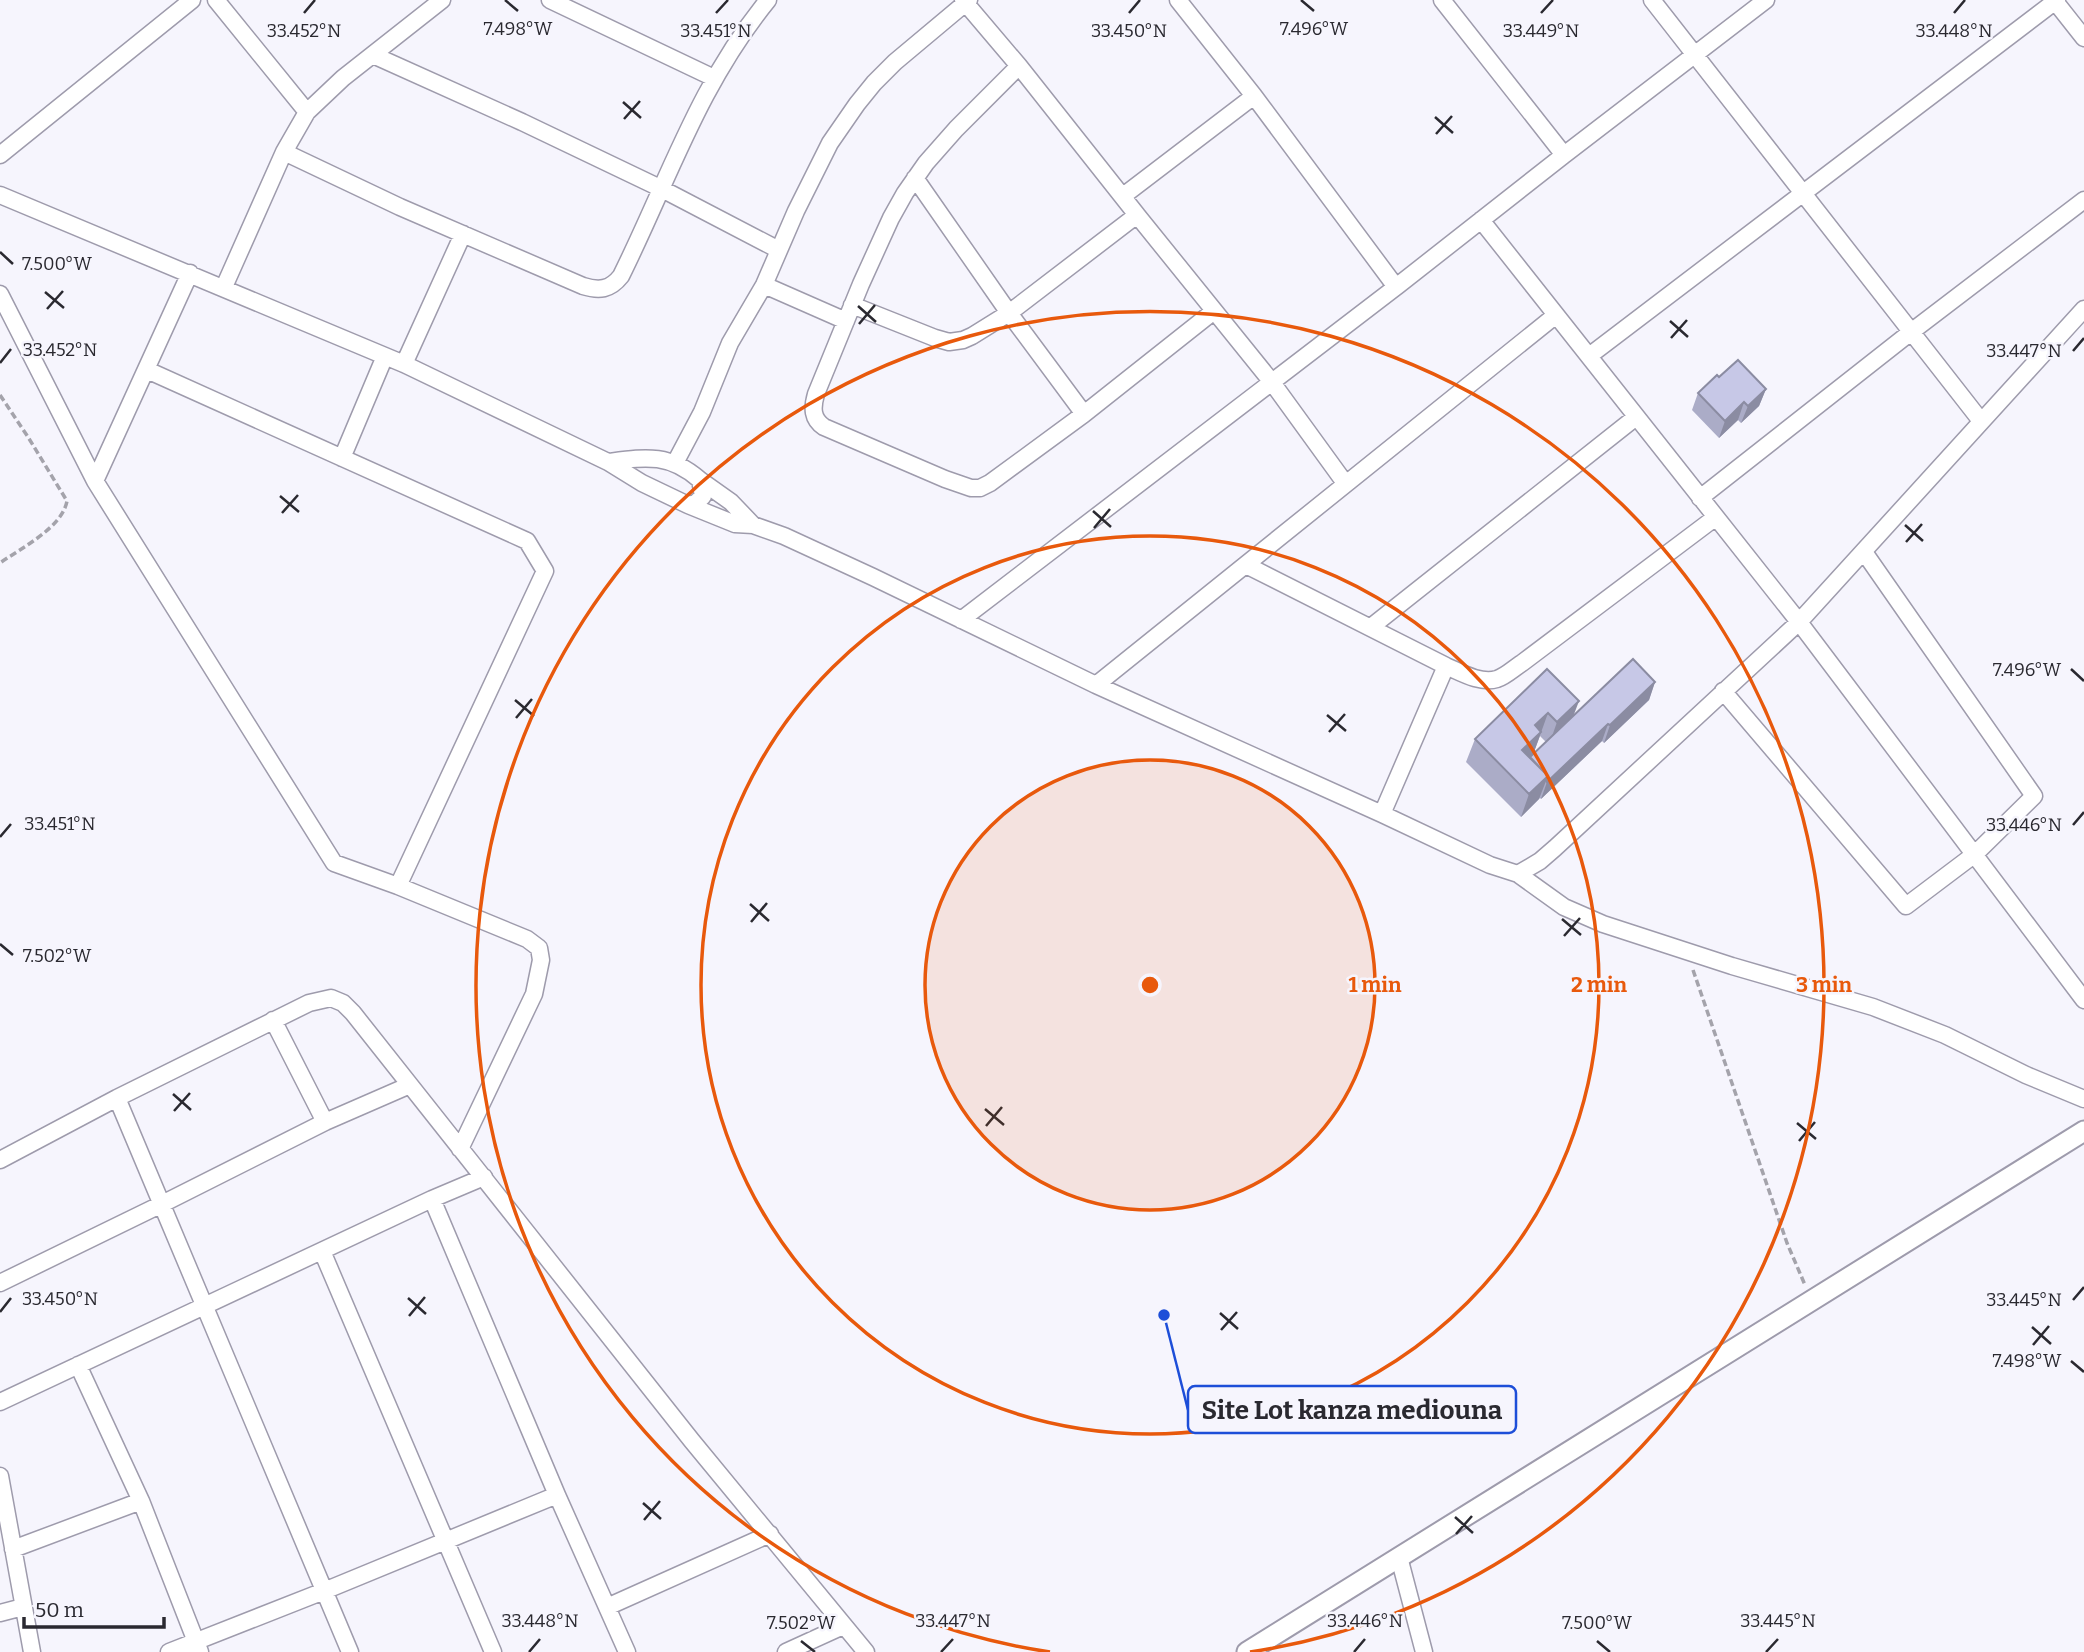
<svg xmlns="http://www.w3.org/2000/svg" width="2084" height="1652" viewBox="0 0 2084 1652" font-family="Bitter,serif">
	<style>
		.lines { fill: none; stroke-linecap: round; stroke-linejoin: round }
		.minor-casing { stroke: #9e9bac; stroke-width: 19 }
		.tertiary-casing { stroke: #9e9bac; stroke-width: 23 }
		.path { stroke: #a4a3ab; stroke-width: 3.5; stroke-dasharray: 7 3.5; stroke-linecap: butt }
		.minor { stroke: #fff; stroke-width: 16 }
		.tertiary { stroke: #fff; stroke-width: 19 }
		.wall { fill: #abacc7; fill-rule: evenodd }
		.shaded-wall { fill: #8b8ca2 }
		.building { fill: #c7c8e7; stroke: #8b8ca2; stroke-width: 2 }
		.ticks { fill: none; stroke: #2a2930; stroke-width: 2.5 }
		.ring { fill: none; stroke: #e8590c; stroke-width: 3.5 }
		.ticks-label { font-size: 18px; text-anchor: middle; fill: #2a2930; stroke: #f6f5fd; stroke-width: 5; stroke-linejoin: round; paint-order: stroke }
		.centre { fill: #e8590c; stroke: #f6f5fd; stroke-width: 3.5 }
		.ring-label { font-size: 21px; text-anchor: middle; font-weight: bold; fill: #e8590c; stroke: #f6f5fd; stroke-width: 5; stroke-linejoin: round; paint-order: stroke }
		.leader { fill: none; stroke: #1d4ed8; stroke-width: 2.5 }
		.callout-dot { fill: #1d4ed8; stroke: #f6f5fd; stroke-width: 2.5 }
		.callout { fill: #f6f5fd; stroke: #1d4ed8; stroke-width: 2.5 }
		.callout-label { font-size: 26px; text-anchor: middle; font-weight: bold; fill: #2a2930 }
	</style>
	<rect width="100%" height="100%" fill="#f6f5fd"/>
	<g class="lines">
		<defs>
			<path id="minor" d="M216,0L307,112
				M550,0L714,78
				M1442,0L1564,155
				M1652,0L1981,421
				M2054,0L2084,38
				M373,55L522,122L660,188L779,250
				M1019,66L956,129L926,163L905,193L891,218L861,284L816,394C812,408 812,419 824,427L945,479L971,488H980L990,483L1084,414L1214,311
				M284,152L400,207L583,286C599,291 610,290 621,276C669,179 698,86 768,0
				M0,155L192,0
				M915,178L1009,313L1084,414
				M0,195L404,364L608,462L642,483L688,505L696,503L703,496L700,480C669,453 646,457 608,462
				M1123,196L1254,96
				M1137,215L1271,381L1345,483
				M1481,220L1799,622L2084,1000
				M764,285L846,321
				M224,287L284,152L307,112L343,78L442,0
				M1396,287L1564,155L1766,0
				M0,294L95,481L334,863L398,886L527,939L539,948L541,960L534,994L460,1149
				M852,305L935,338L949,342L963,340L972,336L1009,313L1137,215L1019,66L963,0
				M1589,356L2057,0
				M404,364L463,234
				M147,370L527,541L545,571L398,886
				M342,458L385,356
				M675,463L702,412L730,343L764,285L796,211L830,143L857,104L874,83L895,62L969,0
				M700,480L731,502L753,525
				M95,481L190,273
				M1700,498L1911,332L2084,200
				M688,505L735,524L753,525L784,536L873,577L1096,685L1382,814L1490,865L1518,874L1564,907L1603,924L1732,966L1873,1007L1945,1035L2026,1075L2084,1099
				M1246,565L1446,666C1460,672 1480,684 1497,679C1506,676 1514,668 1522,663L1716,517
				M961,620L1396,287L1254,96L1178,0
				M1371,627L1636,417
				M1096,685L1556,315
				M1723,691L1906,906L1975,854L2034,796L1864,552
				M1382,814L1446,666
				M1518,874L1540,861L1555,848L1799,622L2084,309
				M273,1020L325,1122
				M117,1098L350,1652
				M0,1160L117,1098L309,1003L331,998L343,1003L353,1013L692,1441L866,1652
				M432,1199L557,1495L627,1652
				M322,1251L493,1652
				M0,1283L162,1204L325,1122L410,1085
				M78,1365L141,1501L200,1652
				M0,1402L432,1199L484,1177
				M0,1476L32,1652
				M13,1549L141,1501
				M1399,1557L1424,1652
				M607,1607L770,1534
				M0,1613L23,1607
				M169,1652L324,1591L557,1495
				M786,1652L843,1626"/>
			<path id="tertiary" d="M1247,1652L2084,1131"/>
		</defs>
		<use href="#minor" class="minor-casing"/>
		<use href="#tertiary" class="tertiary-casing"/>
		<path class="path" d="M0,395L28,437L67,501C62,528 21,548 0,563
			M1693,970L1787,1243L1805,1285"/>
		<use href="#minor" class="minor"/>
		<use href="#tertiary" class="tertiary"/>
	</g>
	<path class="wall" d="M1766,389L1759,406L1741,423L1738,420L1719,438L1692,410L1698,393Z
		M1547,669L1573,716L1655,682L1649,700L1604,743L1602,741L1541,799L1540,798L1521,817L1466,762L1475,739ZM1540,736L1546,742L1533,754Z"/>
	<path class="shaded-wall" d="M1766,389L1759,406L1741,423L1748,406Z
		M1744,402L1738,420L1719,438L1725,421Z
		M1655,682L1649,700L1604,743L1610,725Z
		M1579,701L1570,725L1549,745L1557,722Z
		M1548,713L1533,755L1514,773L1522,750L1535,725Z
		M1608,724L1602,741L1541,799L1547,782Z
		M1548,776L1539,799L1521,817L1529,794Z"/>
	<path class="building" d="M1738,360L1766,389L1748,406L1744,402L1725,421L1698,393L1717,375L1719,377Z
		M1633,659L1655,682L1610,725L1608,724L1547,782L1546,780L1548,776L1530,757Z
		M1547,669L1579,701L1557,722L1548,713L1535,725L1541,732L1522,750L1548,776L1529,794L1475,739Z"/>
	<path class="ticks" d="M505,0L518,11M1301,0L1314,11M304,13L315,0M716,13L728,0M1129,13L1140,0M1541,13L1553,0M1954,13L1965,0M623,102L641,118M1435,117L1453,133M624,119L640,101M1436,134L1452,116M0,252L13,264M45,292L64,308M858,306L876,322M47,309L63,291M1670,321L1688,337M859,324L875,305M1671,338L1687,320M2073,351L2084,338M0,363L11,349M280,496L299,512M1093,511L1111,527M282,513L298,495M1905,525L1923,541M1094,528L1110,509M1906,542L1922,524M2071,669L2084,681M515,700L534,716M1327,715L1346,731M516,718L532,699M1329,732L1345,714M2073,825L2084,812M0,837L11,824M750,904L769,921M1562,919L1581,935M751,922L767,903M1564,936L1580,918M0,944L13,955M173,1094L191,1110M985,1109L1004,1125M174,1111L190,1093M1797,1123L1816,1139M986,1126L1002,1107M1799,1141L1815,1122M408,1298L426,1314M2073,1300L2084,1287M0,1312L11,1298M1220,1313L1238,1329M409,1316L425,1297M2032,1327L2051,1344M1221,1330L1237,1312M2033,1345L2049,1326M2071,1361L2084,1372M643,1503L661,1519M1455,1517L1473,1533M644,1520L660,1501M1456,1534L1472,1516M801,1641L815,1652M1597,1641L1610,1652M529,1652L540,1639M941,1652L953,1639M1354,1652L1365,1639M1766,1652L1778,1639"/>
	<circle cx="1150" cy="985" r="225" fill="#e8590c" fill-opacity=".12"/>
	<g class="ring">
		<circle cx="1150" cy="985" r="225"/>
		<circle cx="1150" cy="985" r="449"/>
		<path d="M1050 1652A674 674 0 1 1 1250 1652"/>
	</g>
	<g class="ticks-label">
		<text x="518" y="35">7.498°W</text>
		<text x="1314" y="35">7.496°W</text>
		<text x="304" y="37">33.452°N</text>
		<text x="716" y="37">33.451°N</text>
		<text x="1129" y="37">33.450°N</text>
		<text x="1541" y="37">33.449°N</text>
		<text x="1954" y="37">33.448°N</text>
		<text x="57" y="270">7.500°W</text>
		<text x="60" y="356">33.452°N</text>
		<text x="2024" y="357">33.447°N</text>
		<text x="2027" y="676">7.496°W</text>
		<text x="60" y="830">33.451°N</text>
		<text x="2024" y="831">33.446°N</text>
		<text x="57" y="962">7.502°W</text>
		<text x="60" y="1305">33.450°N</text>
		<text x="2024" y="1306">33.445°N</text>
		<text x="2027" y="1367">7.498°W</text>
		<text x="540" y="1627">33.448°N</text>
		<text x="953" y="1627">33.447°N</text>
		<text x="1365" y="1627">33.446°N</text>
		<text x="1778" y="1627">33.445°N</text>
		<text x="801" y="1629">7.502°W</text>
		<text x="1597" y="1629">7.500°W</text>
	</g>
	<circle cx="1150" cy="985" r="10" class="centre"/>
	<g class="ring-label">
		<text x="1375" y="992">1 min</text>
		<text x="1599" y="992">2 min</text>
		<text x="1824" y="992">3 min</text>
	</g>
	<path class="leader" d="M1164 1315L1188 1410"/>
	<circle class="callout-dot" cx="1164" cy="1315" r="7"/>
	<rect class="callout" x="1188" y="1386" width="328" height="47" rx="7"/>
	<g class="callout-label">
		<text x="1352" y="1419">Site Lot kanza mediouna</text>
	</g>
	<path d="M24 1617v10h140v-10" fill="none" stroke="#2a2930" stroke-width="3.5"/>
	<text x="35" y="1617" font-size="21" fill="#2a2930" stroke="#f6f5fd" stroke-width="5" paint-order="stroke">50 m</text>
</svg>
